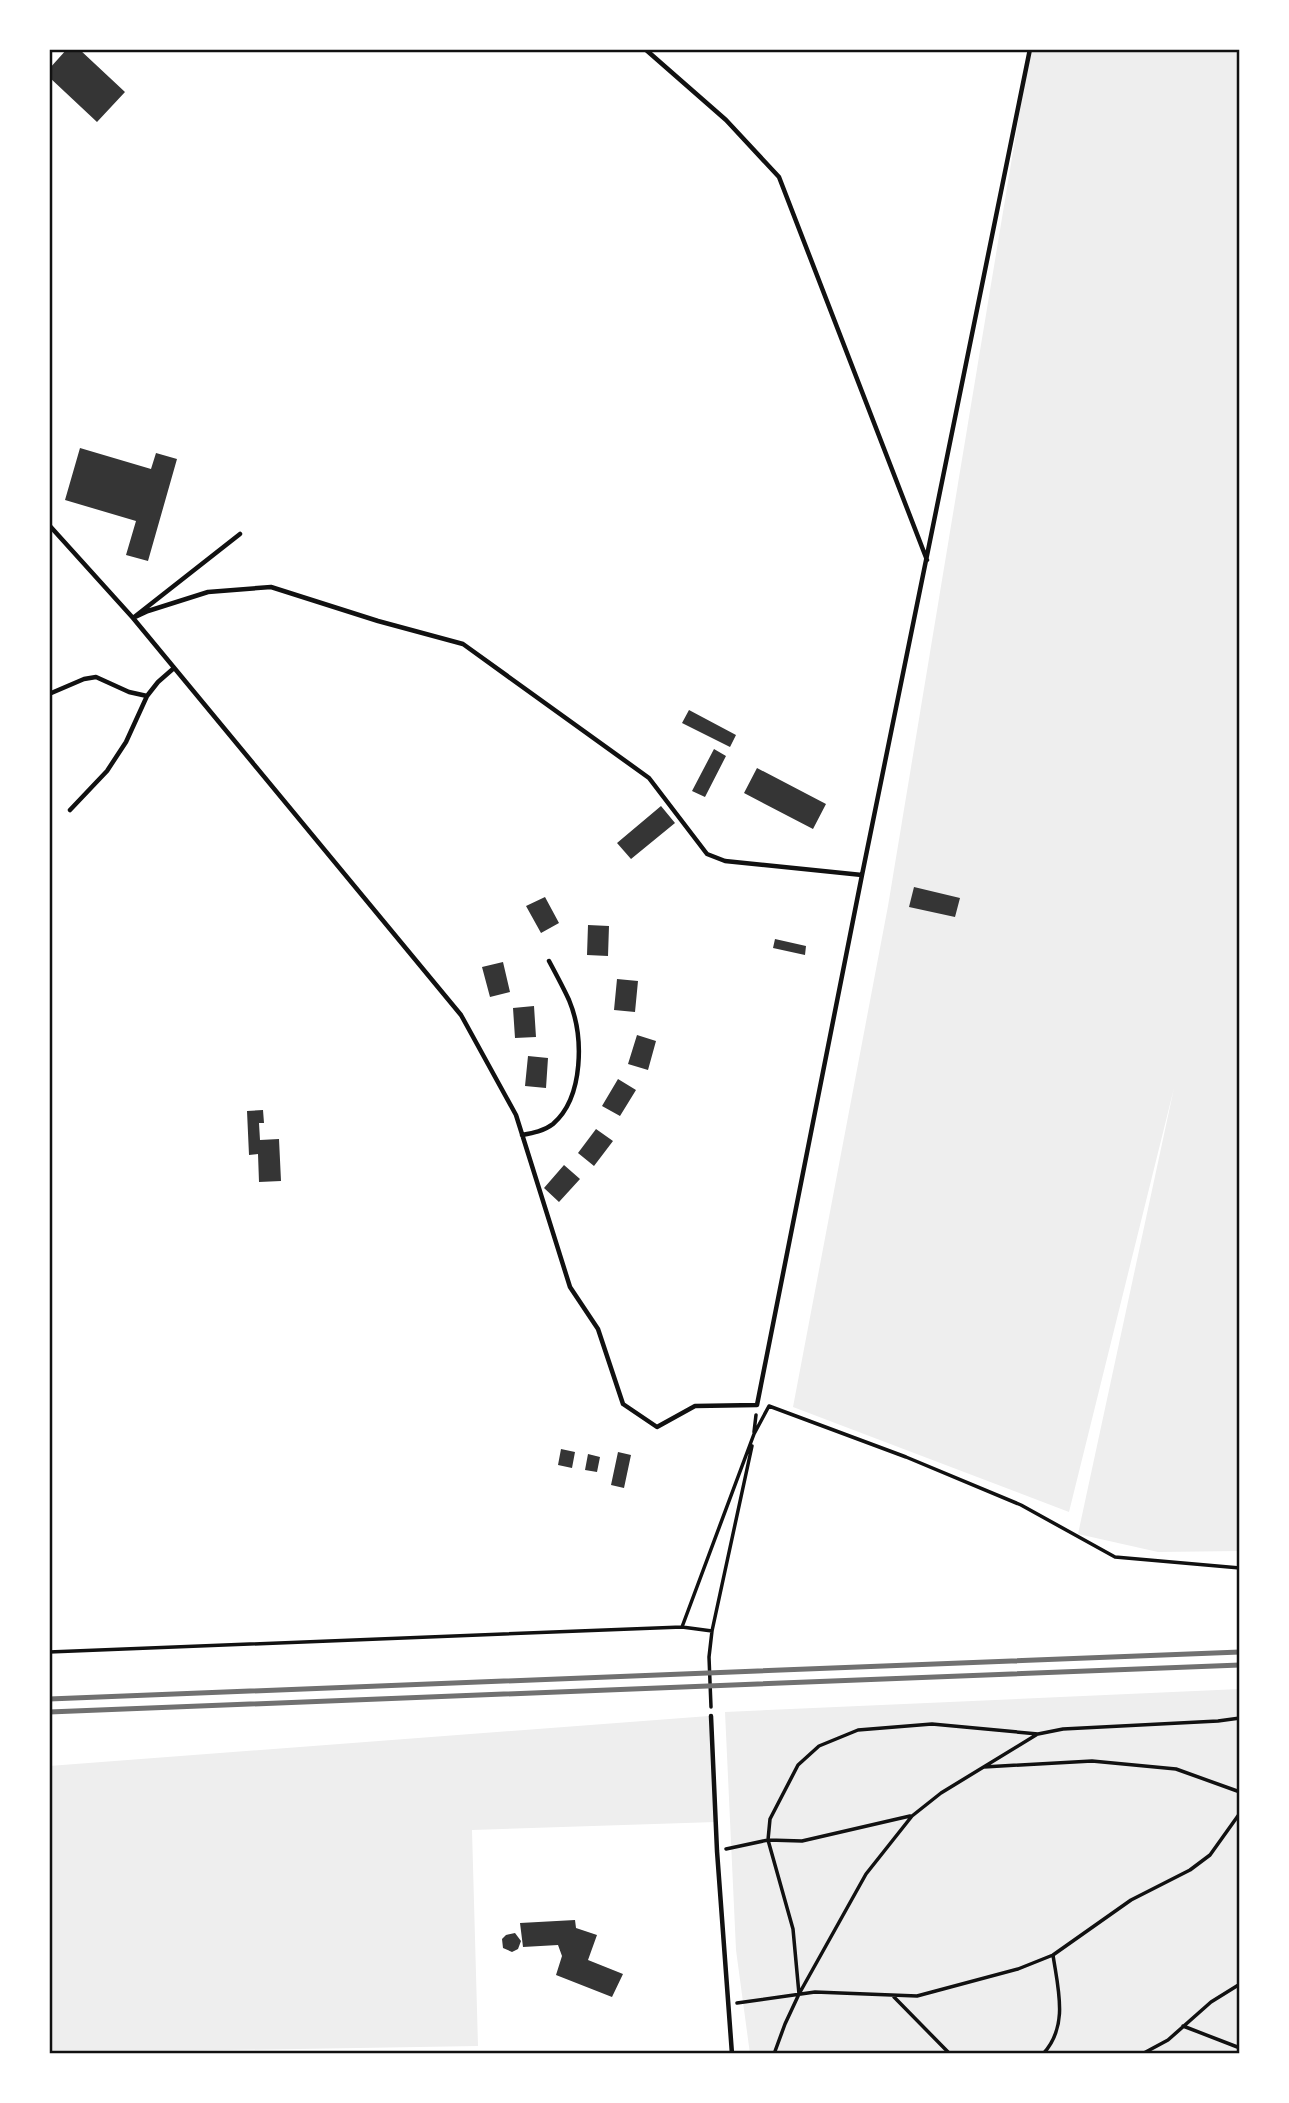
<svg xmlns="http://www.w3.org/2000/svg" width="1289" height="2103" viewBox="0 0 1289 2103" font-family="Signika,sans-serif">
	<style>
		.green { fill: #eee }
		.building { fill: #353535 }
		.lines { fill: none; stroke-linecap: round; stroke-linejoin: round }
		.path { stroke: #111; stroke-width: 3.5 }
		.service { stroke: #111; stroke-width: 4.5 }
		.rail { stroke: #707070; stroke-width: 5 }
		.neatline { fill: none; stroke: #111; stroke-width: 2.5 }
	</style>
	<rect width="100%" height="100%" fill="#fff"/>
	<path class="green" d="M1030,49H1240V1551L1158,1552L1078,1534L1174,1088L1069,1512L793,1407L888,906Z
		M1240,1689V2054H750L736,1950L725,1712Z
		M709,1716L716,1822L472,1830L478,2046L49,2053V1766Z"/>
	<path class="building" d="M67,49H79L125,92L97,122L49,77V69Z
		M80,448L151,469L156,453L177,459L148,561L126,555L136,521L65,500Z
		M689,710L736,735L730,747L682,723Z
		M714,749L726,756L705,797L692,791Z
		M757,768L826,804L813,829L744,793Z
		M661,806L675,823L631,859L617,843Z
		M914,887L960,898L955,917L909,907Z
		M545,897L559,923L541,933L526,906Z
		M588,925L609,926L608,956L587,955Z
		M775,939L806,946L805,955L773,948Z
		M503,962L510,992L490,997L482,967Z
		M617,979L638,981L635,1012L614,1010Z
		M534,1006L536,1037L515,1038L513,1008Z
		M637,1035L656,1041L648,1070L628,1064Z
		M528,1056L548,1058L546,1088L525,1086Z
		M618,1079L636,1090L620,1116L602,1106Z
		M263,1110L264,1123H259L260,1140L279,1139L281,1181L259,1182L258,1154L249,1155L247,1111Z
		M596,1129L613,1141L594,1166L578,1153Z
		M564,1165L580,1179L559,1202L544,1188Z
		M561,1449L575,1452L572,1468L558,1465Z
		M618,1452L631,1455L624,1488L611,1485Z
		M588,1454L600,1457L597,1472L585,1470Z
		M575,1920L576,1928L597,1935L588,1960L623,1974L612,1997L556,1975L562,1956L558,1945L523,1947L520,1923Z
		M515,1933L521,1941L518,1949L512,1952L503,1948L502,1939L506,1935Z"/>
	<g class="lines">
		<path class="path" d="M754,1432L756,1415
			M682,1627L754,1434L769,1406L906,1457L1021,1505L1115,1557L1240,1568
			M49,1652L682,1627L712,1631
			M711,1707L709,1657L712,1631L752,1446
			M984,1767L1092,1761L1176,1769L1240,1792
			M726,1849L768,1840L802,1841L910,1816
			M799,1994L793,1929L768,1840L770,1819L798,1765L819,1746L858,1730L932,1724L1038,1734L1063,1729L1218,1721L1240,1718
			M894,1997L950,2054
			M737,2003L815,1992L917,1996L1018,1969L1053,1955L1131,1900L1190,1870L1210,1855L1240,1813
			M1183,2026L1240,2048
			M774,2054L785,2024L799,1994L866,1874L912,1816L941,1793L1036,1735
			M1043,2054C1069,2026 1058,1989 1053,1955
			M1142,2054L1168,2040L1211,2002L1240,1984"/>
		<path class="service" d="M645,49L726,120L779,177L927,560
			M49,525L133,618L461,1015L516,1115L570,1287L598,1329L623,1404L657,1427L695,1406L757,1405L862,875L1030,49
			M240,534L133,618L148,611L208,592L271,587L378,621L463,644L649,778L707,854L725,861L862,875
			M49,694L84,679L96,677L129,692L147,696
			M70,810L107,771L126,742L147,696L158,682L174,668
			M522,1135C533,1133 544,1131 553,1124C584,1097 584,1036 569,1000C563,987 556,974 549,961
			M711,1716L717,1851L732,2054"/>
		<path class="rail" d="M49,1699L1240,1652
			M49,1712L1240,1665"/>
	</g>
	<rect width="1289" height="2103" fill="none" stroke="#ffffff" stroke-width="102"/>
	<rect x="51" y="51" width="1187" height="2001" class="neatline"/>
</svg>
